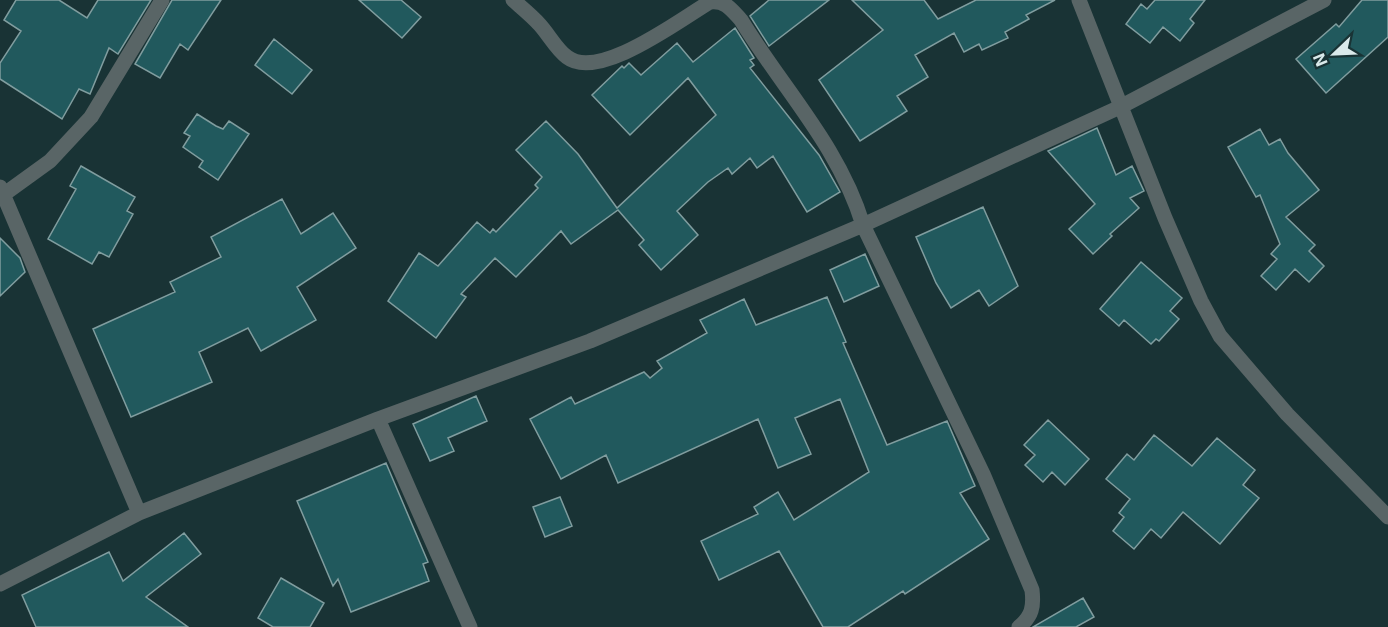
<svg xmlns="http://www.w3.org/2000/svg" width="1388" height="627" viewBox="0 0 1388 627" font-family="Inter,sans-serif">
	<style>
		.building { fill: #21595d; stroke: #809d9f; stroke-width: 1.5 }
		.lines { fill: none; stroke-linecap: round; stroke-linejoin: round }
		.minor { stroke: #596566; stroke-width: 15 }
	</style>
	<rect width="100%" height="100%" fill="#193335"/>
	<path class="building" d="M16,0H59L87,18L98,0H151L118,54L109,48L90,94L79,89L62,119L0,79V63L21,31L4,20Z
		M172,0H221L188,50L180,44L160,78L135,64Z
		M359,0H401L421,17L402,38Z
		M769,0H829L769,46L750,16Z
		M852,0H924L938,19L976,0H1055L1026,15L1029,19L1005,32L1008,38L982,50L979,44L964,52L954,33L915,55L928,77L897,96L907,111L860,141L819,80L883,30Z
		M1155,0H1205L1190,19L1194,23L1180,41L1163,27L1150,43L1126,24L1141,4L1147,9Z
		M1362,0H1388V37L1326,93L1296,59L1336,24L1339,27Z
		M735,28L754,58L750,60L754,65L750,68L819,155L840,192L807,212L773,156L757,168L750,158L732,174L728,168L708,182L677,211L698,235L661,270L639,245L644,240L618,210L571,244L561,231L516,277L495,258L461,294L466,297L436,338L388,301L419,253L438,266L477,222L490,233L493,229L496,232L538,188L535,185L542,177L516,150L546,121L578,154L617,208L716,115L688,78L630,135L592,95L622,66L624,68L629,63L641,75L677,43L693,62Z
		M274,39L312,70L292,94L255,65Z
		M197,114L216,126L223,129L229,121L249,134L218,180L199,167L203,161L183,147L190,136L184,133Z
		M1097,128L1116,175L1132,166L1144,191L1130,198L1139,208L1110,234L1112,236L1093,254L1069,229L1095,204L1048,151Z
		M1260,129L1269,145L1280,139L1288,153L1319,190L1286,217L1315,245L1309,251L1324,266L1309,282L1295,269L1276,290L1261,276L1277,259L1271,254L1280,244L1260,195L1256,197L1228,147Z
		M81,166L135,197L127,211L133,214L109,257L99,252L92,264L48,239L76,189L70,186Z
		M282,199L301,234L333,213L356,248L297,287L316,320L261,351L248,328L199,352L212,382L131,417L93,329L175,292L170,282L221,257L211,237Z
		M983,207L1018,286L989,306L979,290L951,308L936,283L916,237Z
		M0,238L20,258L25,272L0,296Z
		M865,254L879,286L844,302L830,270Z
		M1141,262L1182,298L1170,311L1179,319L1159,341L1156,339L1151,344L1124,320L1119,326L1100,309Z
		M827,297L846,342L843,343L887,445L947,421L975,486L960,493L989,539L905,594L903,591L848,627H823L779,551L719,580L701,541L758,514L754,507L778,492L794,520L869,472L840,399L795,418L811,454L778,468L758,419L618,483L606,455L561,479L530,419L571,397L575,404L644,372L650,378L662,368L657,361L707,333L700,320L744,299L756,325Z
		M476,396L487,421L448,438L454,451L430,461L413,424Z
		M1048,420L1089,459L1065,485L1052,472L1043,482L1025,465L1035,455L1024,445Z
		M1154,435L1192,466L1217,438L1255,470L1243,485L1259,498L1220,544L1183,512L1161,538L1151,529L1134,549L1113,531L1124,517L1119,513L1130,499L1106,479L1127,454L1134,460Z
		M386,463L428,562L423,564L429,581L351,612L338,579L333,586L297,501Z
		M560,497L572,526L545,537L533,507Z
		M184,533L201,554L146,597L188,627H36L22,595L109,552L123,581Z
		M281,578L324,603L310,627H273L258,618Z
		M1083,598L1094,617L1076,627H1033Z"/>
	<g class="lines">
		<path class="minor" d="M513,0C522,8 532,16 540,25C549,35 557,50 567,57C599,82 682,18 710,2C725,0 731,9 741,20C783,89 839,146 863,225L983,474L1032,590C1034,607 1032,616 1019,627
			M1079,0L1165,218L1201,301L1220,336L1287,414L1388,517
			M0,187L139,513
			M3,195L50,161L91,117L162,0
			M378,419L470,627
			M0,584L139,513L378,419L590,341L863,225L1120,107L1324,0"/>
	</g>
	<g transform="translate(1334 54) rotate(247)" stroke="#193335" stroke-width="4.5" paint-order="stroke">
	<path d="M0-4.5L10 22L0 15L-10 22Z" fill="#dae9ea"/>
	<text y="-9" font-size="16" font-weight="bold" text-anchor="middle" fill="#dae9ea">N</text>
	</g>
</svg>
